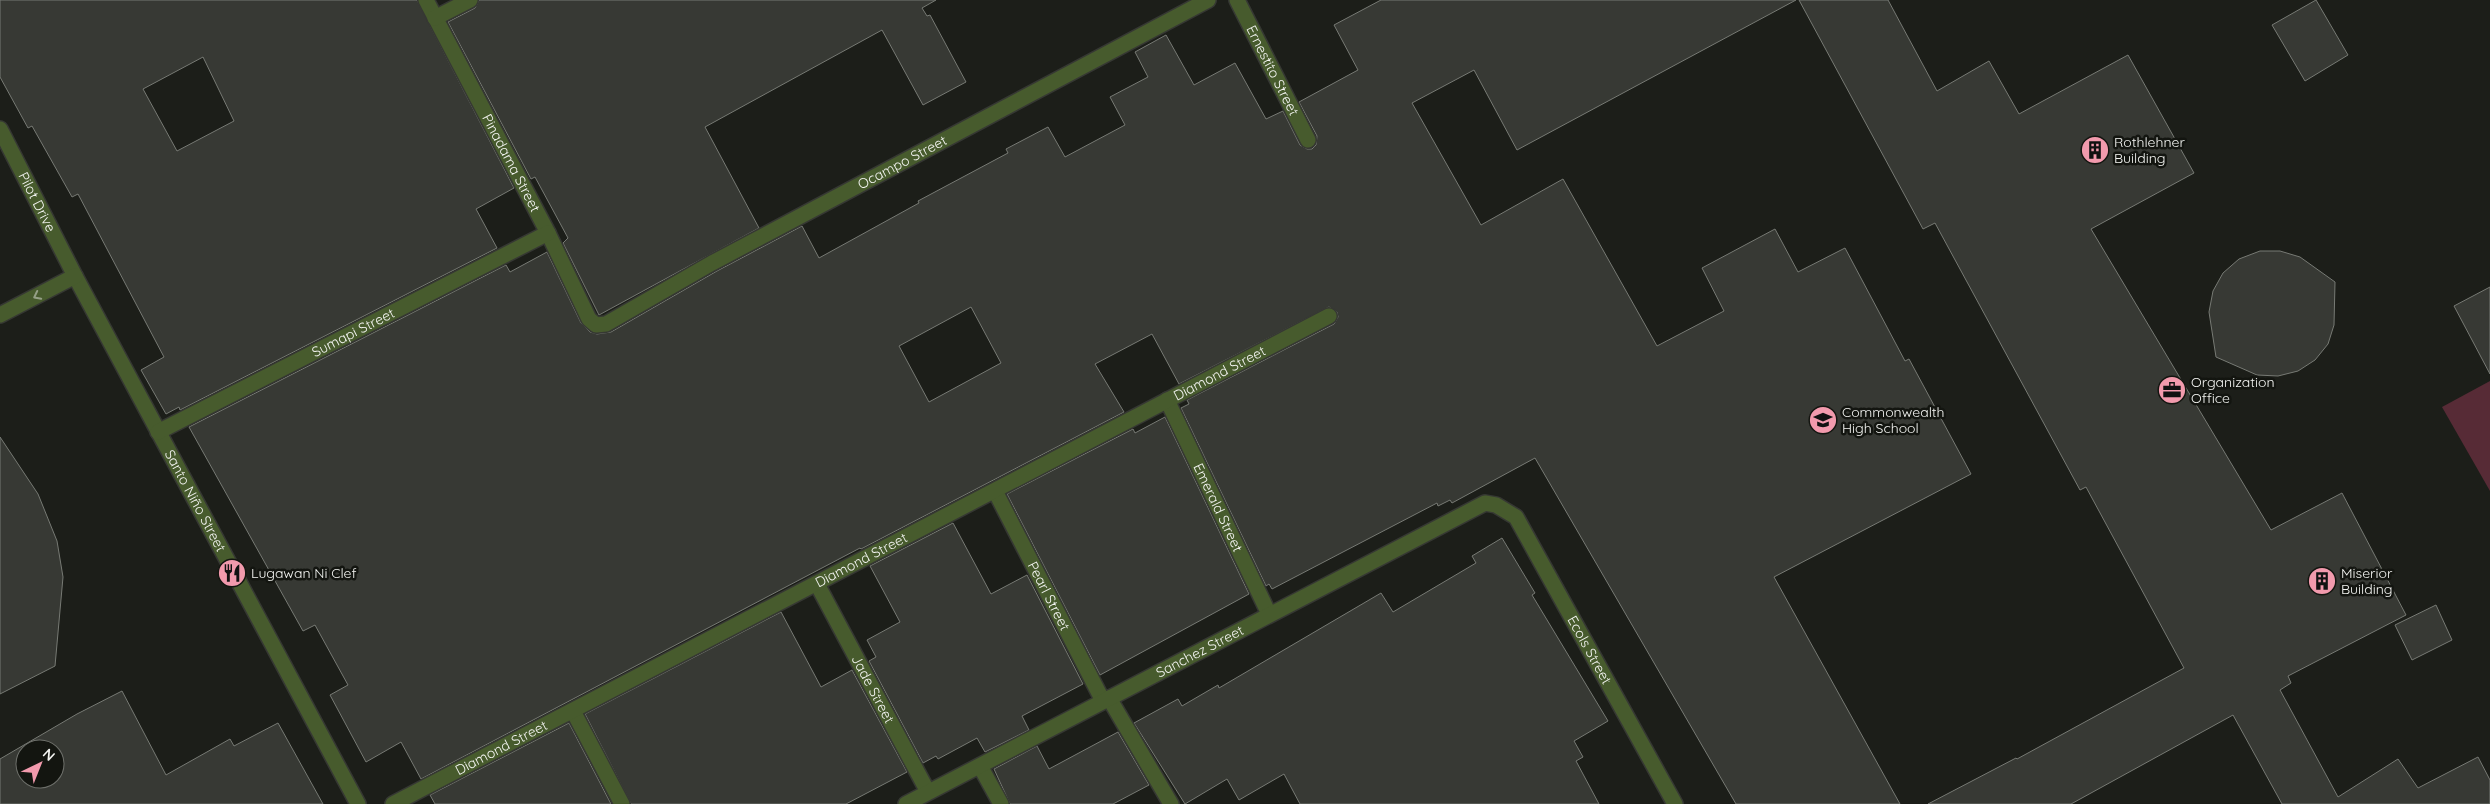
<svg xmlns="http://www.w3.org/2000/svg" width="2490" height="804" viewBox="0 0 2490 804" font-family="Quicksand,sans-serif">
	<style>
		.green { fill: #572b36 }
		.building { fill: #373934; stroke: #777a74; fill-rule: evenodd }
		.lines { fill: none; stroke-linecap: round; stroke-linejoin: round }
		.minor-casing { stroke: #363833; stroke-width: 18 }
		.minor { stroke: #475b2d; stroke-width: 15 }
		.oneway { stroke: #95a086 }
		.labels { text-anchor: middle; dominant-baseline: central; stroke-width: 5; stroke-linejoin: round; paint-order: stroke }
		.street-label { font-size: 14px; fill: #f4f5f2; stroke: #131510 }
		.poi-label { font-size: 14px; fill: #f4f5f2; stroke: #131510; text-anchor: start }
	</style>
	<rect width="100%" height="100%" fill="#1c1e19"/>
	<path class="green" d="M2490,381V491L2442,407Z"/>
	<path class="building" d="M0,0H417L514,188L476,209L497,248L180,410L179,407L166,414L141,370L164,357L78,194L72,197L32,126L28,128L0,77ZM203,57L234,121L177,151L143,89Z
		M479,0H936L922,8L927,16L930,15L966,82L923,105L882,30L705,127L759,228L599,315L563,243L568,238L535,177L531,179L448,22L475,8Z
		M1381,0H1796L1517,150L1474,70L1412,103L1481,225L1563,179L1657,346L1724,311L1702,268L1775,229L1798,272L1845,248L1905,361L1909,359L1971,474L1774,577L1900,804H1736L1535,458L1452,503L1450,500L1438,506L1437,503L1272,589L1269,584L1266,586L1181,408L1189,404L1187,400L1334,324L1338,317L1337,312L1329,307L1179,384L1152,334L1095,364L1124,412L861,549L860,548L421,779L401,742L366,762L330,695L348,685L315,625L303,631L189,427L506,265L510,272L547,252L581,323L590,332L597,334L611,332L717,271L802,226L819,258L919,203L918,201L1008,153L1006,149L1048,127L1065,157L1125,125L1110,97L1148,77L1135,52L1166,35L1194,85L1235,63L1266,119L1283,111L1300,145L1307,149H1312L1316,145L1317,136L1299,102L1358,70L1334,25ZM971,307L1001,363L929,402L899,346Z
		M1799,0H1888L1937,91L1989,61L2019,114L2128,55L2194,173L2091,229L2271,530L2342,493L2406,615L2288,676L2291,683L2280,690L2338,797L2398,759L2418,788L2478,757L2490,780V804H2282L2233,715L2071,804H1928L2016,758L2017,759L2184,668L2086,487L2080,490L1935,223L1923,229Z
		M2316,0L2348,55L2305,81L2272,25Z
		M2260,251H2280L2300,257L2335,282L2334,325L2328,344L2315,360L2298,371L2278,376L2257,375L2216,357L2209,312L2213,291L2223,273L2239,259Z
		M2490,287V374L2454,306Z
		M1165,417L1249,594L1100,675L1007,494L1133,429L1135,433Z
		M0,437L38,494L57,541L63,577L55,666L0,694Z
		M953,523L991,594L1027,575L1083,684L1022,716L1029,730L985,752L977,738L938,759L936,756L923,763L869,661L876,657L867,640L900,622L870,566Z
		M1502,538L1535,593L1532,595L1608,721L1574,741L1583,757L1576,761L1599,804H1300L1284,774L1239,800L1227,779L1185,804L1134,723L1178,699L1182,706L1218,685L1219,688L1381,593L1393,612L1476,563L1472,556Z
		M2436,605L2452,640L2412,660L2395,625Z
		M781,612L821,687L852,670L907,772L846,804H631L585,714Z
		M122,691L166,775L230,739L234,746L278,723L323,804H0V759L77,714ZM25,749H55V779H25Z
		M569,723L611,804H435L430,795Z
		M1118,732L1149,785L1113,804H1010L994,769L1037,746L1049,769Z"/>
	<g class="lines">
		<defs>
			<g id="minor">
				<path id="s1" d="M426,0L548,233L589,319L596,325L606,324L712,263L1208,0"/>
				<path id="s2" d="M1237,0L1308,140"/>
				<path d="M435,18L470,0"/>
				<path id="s3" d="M0,129L75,276L358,804"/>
				<path d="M0,315L75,276"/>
				<path id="s4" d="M1167,400L1269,614"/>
				<path id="s5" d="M158,432L548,233"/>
				<path id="s6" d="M995,491L1103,701"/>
				<path id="s7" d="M817,584L928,792"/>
				<path d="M1109,698L1171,804"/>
				<path d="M573,711L622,804"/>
				<path d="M980,766L1001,804"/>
				<path id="s8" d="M393,804L1329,316"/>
				<path id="s9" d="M906,804L1485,503L1496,505L1516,517L1675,804"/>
			</g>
		</defs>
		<use href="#minor" class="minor-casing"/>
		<use href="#minor" class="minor"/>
	</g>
	<defs><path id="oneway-chevron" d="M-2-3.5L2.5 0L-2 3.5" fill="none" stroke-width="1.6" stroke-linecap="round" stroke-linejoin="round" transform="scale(1.25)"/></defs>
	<use class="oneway" href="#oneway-chevron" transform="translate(37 296) rotate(153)"/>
	<defs>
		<symbol id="building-disc" viewBox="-11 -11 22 22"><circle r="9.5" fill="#f29aad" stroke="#131510"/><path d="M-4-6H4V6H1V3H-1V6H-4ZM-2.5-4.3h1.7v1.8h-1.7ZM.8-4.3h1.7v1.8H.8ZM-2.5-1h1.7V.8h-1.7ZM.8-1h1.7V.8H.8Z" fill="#111"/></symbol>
		<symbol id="office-disc" viewBox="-11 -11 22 22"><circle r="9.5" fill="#f29aad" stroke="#131510"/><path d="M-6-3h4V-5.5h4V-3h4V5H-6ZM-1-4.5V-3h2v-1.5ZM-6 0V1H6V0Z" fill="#111"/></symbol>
		<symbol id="school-disc" viewBox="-11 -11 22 22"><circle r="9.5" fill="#f29aad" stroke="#131510"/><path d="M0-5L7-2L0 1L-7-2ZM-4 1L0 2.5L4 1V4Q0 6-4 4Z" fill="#111"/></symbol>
		<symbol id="restaurant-disc" viewBox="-11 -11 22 22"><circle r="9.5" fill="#f29aad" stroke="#131510"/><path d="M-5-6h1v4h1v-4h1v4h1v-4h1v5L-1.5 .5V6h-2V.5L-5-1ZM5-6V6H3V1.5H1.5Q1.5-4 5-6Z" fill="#111"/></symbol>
	</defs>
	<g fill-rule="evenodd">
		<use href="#building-disc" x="2079" y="134" width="32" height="32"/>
		<use href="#office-disc" x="2156" y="374" width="32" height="32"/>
		<use href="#school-disc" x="1807" y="404" width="32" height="32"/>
		<use href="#restaurant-disc" x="216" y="557" width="32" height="32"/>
		<use href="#building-disc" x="2306" y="565" width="32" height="32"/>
	</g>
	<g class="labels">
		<g class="street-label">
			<text stroke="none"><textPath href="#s2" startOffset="79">Ernestito Street</textPath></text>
			<text stroke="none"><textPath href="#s1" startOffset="184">Pinadama Street</textPath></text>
			<text stroke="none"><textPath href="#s1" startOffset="715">Ocampo Street</textPath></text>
			<text stroke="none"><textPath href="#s3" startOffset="82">Pilot Drive</textPath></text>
			<text stroke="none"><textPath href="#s5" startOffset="219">Sumapi Street</textPath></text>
			<text stroke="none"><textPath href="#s8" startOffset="932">Diamond Street</textPath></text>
			<text stroke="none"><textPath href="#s3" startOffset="420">Santo Niño Street</textPath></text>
			<text stroke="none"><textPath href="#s4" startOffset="119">Emerald Street</textPath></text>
			<text stroke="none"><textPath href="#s8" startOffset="528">Diamond Street</textPath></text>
			<text stroke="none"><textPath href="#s6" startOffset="118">Pearl Street</textPath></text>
			<text stroke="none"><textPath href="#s9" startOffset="331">Sanchez Street</textPath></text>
			<text stroke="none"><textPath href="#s9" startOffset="839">Ecols Street</textPath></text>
			<text stroke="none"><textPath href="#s7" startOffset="119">Jade Street</textPath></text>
			<text stroke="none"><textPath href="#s8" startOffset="122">Diamond Street</textPath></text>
		</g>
		<g class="poi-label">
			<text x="2114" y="142">Rothlehner<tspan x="2114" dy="16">Building</tspan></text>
			<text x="2191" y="382">Organization<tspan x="2191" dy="16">Office</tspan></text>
			<text x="1842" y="412">Commonwealth<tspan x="1842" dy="16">High School</tspan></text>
			<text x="251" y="573">Lugawan Ni Clef</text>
			<text x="2341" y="573">Miserior<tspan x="2341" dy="16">Building</tspan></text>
		</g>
	</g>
	<g transform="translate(40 764) rotate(43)"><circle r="24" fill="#131510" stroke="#6d6f6a"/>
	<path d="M0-4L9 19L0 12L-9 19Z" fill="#f29aad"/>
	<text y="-8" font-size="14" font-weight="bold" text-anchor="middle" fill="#f4f5f2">N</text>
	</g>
</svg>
